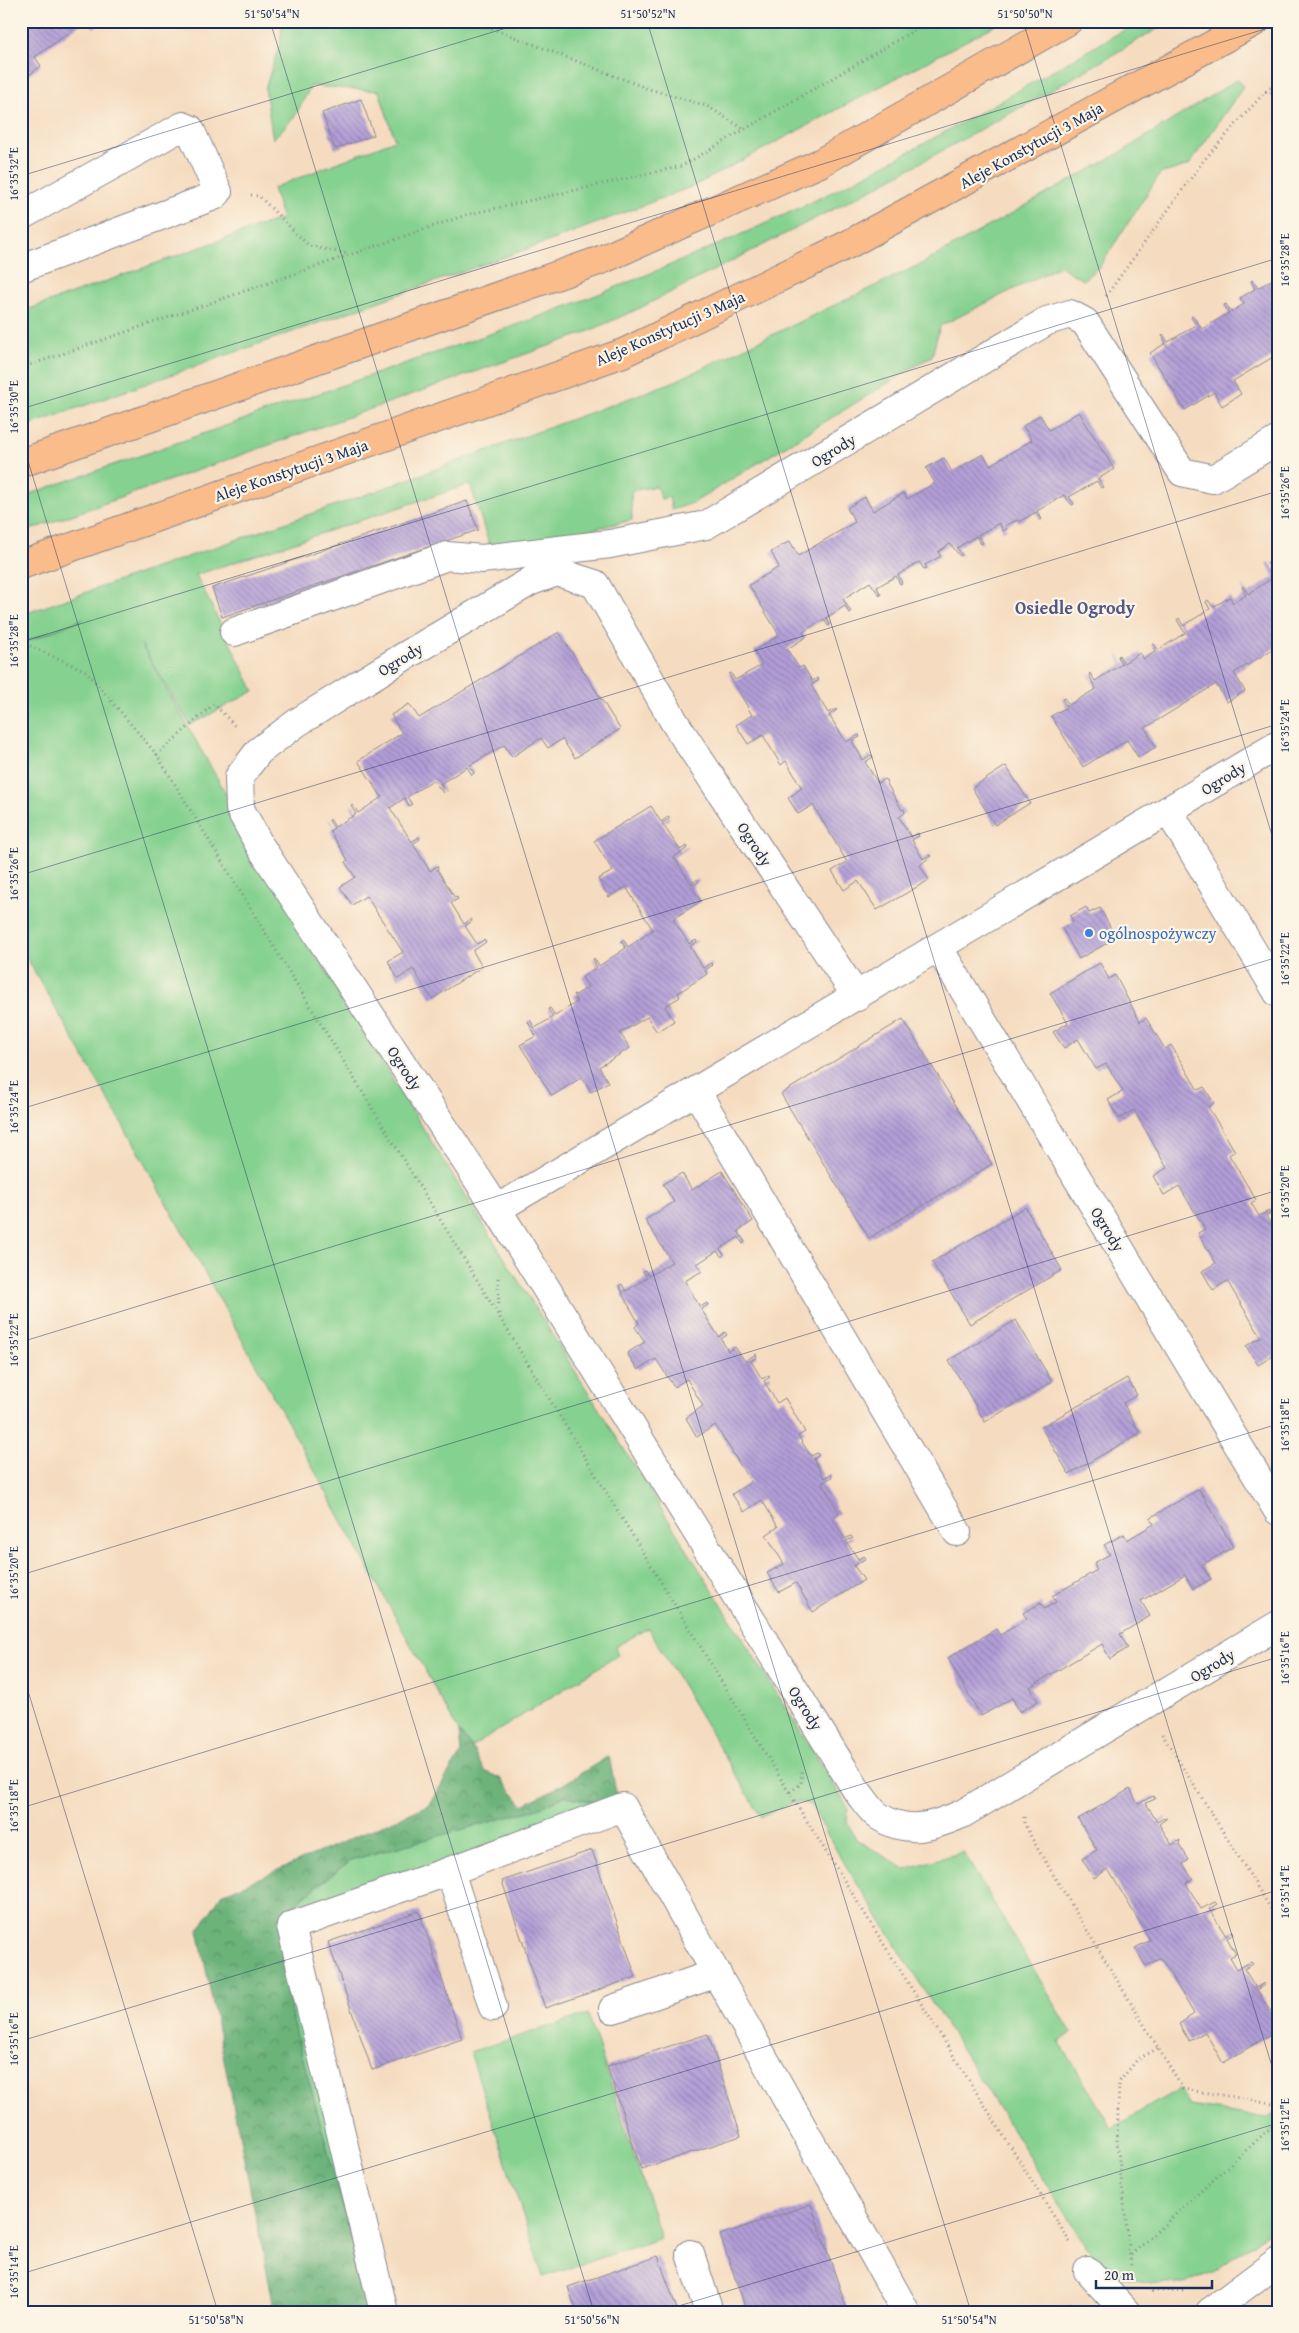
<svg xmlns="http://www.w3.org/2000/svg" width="1299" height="2333" viewBox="0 0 1299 2333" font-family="'Gentium Book Plus',serif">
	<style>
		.green { fill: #85d18f; stroke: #508076 }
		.forest { fill: url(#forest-crowns); stroke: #44716c }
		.building { fill: url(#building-back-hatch) }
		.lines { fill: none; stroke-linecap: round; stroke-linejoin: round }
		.minor-casing { stroke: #88868f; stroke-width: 30 }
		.major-casing { stroke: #88868f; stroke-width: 30 }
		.path { stroke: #88868f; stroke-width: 3; stroke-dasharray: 1 4; stroke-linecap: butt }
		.minor { stroke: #fff; stroke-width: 28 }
		.major { stroke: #f9bc8a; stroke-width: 28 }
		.ticks { fill: none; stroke: #1b2f5e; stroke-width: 1; stroke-opacity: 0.45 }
		.shop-dot { fill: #3f7fe0; stroke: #fcf5e5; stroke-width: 2 }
		.labels { text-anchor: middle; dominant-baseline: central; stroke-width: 4.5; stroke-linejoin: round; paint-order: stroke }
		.street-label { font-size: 16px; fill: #1b2f5e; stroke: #fcf5e5 }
		.shop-label { font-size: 16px; fill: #366cbe; stroke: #fcf5e5; text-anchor: start }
		.neighbourhood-label { font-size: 18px; font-weight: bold; fill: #505688; stroke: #fcf5e5 }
		.neatline { fill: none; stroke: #1b2f5e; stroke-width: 2 }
		.ticks-label { font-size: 12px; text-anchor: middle; fill: #1b2f5e }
	</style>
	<defs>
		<pattern id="forest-crowns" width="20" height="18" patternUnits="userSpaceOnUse" patternTransform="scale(1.25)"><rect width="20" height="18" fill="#6cb37a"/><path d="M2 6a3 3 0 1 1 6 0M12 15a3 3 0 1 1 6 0" fill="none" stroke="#589267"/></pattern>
		<pattern id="building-back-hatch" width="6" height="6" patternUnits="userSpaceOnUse" patternTransform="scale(1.25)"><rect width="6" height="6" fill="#b29ed7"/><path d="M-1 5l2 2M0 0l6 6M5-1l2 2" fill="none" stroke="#9081b2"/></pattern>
	</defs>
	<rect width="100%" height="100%" fill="#fcf5e5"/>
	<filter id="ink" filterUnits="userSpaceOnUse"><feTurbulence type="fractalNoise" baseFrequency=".02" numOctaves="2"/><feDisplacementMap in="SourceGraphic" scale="10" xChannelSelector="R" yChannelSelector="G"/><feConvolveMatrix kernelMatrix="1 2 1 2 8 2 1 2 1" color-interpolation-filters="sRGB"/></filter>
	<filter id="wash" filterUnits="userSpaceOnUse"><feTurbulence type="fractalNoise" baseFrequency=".0096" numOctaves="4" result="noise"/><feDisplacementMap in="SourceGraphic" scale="20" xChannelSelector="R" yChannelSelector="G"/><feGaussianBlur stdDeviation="1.12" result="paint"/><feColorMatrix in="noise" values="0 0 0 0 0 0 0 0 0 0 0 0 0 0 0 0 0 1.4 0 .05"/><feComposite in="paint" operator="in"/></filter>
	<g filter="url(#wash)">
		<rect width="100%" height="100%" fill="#f5dcc0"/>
		<path class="green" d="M283,21H1003L696,185L558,238L21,428V312L282,218L273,188L395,140L379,91L311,86L295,116L273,139L265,89L280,43Z
			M1140,21H1171L1038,98L865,193L642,307L585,333L21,533V497L530,320C634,282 736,239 836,190C939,138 1039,78 1140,21Z
			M1238,79L1243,87L1189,165L1160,174L1100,266L1083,280L1060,266L940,326L932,356L693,503L672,510L669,497L661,499L656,486L631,491L632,520L503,550L489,544L470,484L196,575L254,691L190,725L141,644L346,1005L848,1807L847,1822L856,1839L905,1869L963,1852L1072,2033L1059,2041L1112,2128L1179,2089L1190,2106L1266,2118L1278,2111V2225L1212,2273L1184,2284H1159L1118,2277L1086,2247L838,1853L810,1804L795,1802L761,1817L648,1628L615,1647L618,1655L472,1747L459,1732L132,1141L21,948V644L83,619L21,643V615L379,490L673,382L923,263L1123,151Z
			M565,1796L623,1807L291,1926L371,2312L291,2014L278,1917L350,1860L533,1810Z
			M588,2014L661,2238L543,2277L470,2052Z"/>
		<path class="forest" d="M459,1732L472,1747L484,1771L500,1778L523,1805L562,1785L609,1756L617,1797L623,1807L565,1796L533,1810L351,1860L278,1917L291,2014L371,2312H275L198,1930L222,1894L429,1805L461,1753Z"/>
		<g id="blocks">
			<path class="building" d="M21,21H85L35,57L41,66L25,78L21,73Z
				M88,21H103L94,28Z
				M361,99L374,135L335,149L322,113Z
				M1278,276V354L1233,381L1241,394L1222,406L1214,392L1185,410L1150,353L1166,343L1162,335L1163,334L1168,342L1196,325L1191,317L1193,316L1202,329L1229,313L1224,305L1226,304L1231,312L1244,304L1240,298L1255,289L1251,281L1252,280L1258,288Z
				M1079,412L1114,469L1098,479L1103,487L1101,488L1097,481L1069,497L1074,504L1072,505L1064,495L1037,511L1042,519L1040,520L1036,512L1019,522L1017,520L1005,526L1007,529L1003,531L999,523L978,535L983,543L981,544L976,536L957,548L962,555L960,556L950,544L938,552L941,556L925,565L927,568L924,569L919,562L898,575L902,583L900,584L896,576L877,587L881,595L880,596L870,582L843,599L851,612L849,613L845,606L826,618L830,625L828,626L824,619L803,632L806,637L787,649L799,668L803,666L812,681L817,678L819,680L811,685L828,713L836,709L837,710L829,715L846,742L859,735L860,737L852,741L863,760L871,755L873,757L865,762L878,783L885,779L888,781L886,782L902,810L904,809L905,813L899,817L911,837L918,833L919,836L912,840L923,859L930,855L931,856L920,865L929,880L877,910L858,881L844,890L832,871L847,862L813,805L798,814L788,798L802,788L786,761L781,765L763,735L748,744L736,725L752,715L729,674L731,673L735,680L762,665L754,651L779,635L749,585L779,567L771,552L790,541L798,556L855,522L847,508L865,497L873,511L904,493L907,499L935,483L926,468L944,458L952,472L983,454L990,465L1032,440L1023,426L1040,415L1049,430Z
				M467,501L478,530L222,617L212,588Z
				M1270,562L1274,570L1278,567V646L1234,673L1245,691L1227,702L1216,684L1145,728L1156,747L1138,757L1127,740L1083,767L1051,716L1067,707L1062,699L1064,698L1069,705L1096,689L1089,675L1090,673L1095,681L1122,664L1118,657L1119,655L1124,663L1140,653L1144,659L1156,651L1152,645L1154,644L1158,650L1185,633L1177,620L1179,618L1183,626L1210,609L1206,602L1208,600L1213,607L1230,597L1233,603L1246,595L1242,588L1243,586L1248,594L1274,577L1267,563Z
				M559,632L620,729L575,758L562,739L548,748L541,738L512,757L504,745L469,766L474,773L472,775L467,767L440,784L444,792L443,793L433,780L407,797L412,804L409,806L405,798L390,808L412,842L419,837L420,839L413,844L430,871L437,866L438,868L437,869L455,898L457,897L458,899L451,903L464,924L471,919L472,921L465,926L477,944L484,940L486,942L473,951L482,967L432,999L413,969L398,979L388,961L403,952L366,896L352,905L340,887L355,877L345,862L348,860L330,831L334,828L329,821L330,819L335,827L356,814L351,806L353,805L358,813L382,797L358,761L402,733L391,715L409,704L419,718Z
				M1006,766L1030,803L995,825L972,788Z
				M651,806L661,822L669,816V819L662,823L680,850L687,846L688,848L674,857L691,884L698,879L699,881L692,886L701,901L673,919L689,944L696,940L697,942L690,946L703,968L711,963L713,965L705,970L707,974L678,993L680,997L665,1006L674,1021L657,1032L647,1017L620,1033L630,1048L599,1067L608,1082L591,1092L582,1077L552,1096L520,1045L536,1036L528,1022L530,1020L535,1028L553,1017L548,1009L550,1008L555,1016L577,1002L573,994L576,995L588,987L582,977L597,967L593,959L594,958L599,966L626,948L621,941L623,939L628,947L653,930L626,887L609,897L598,879L613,871L594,841Z
				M1086,907L1089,913L1100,908L1116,938L1079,959L1062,928L1073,922L1070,916Z
				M1100,963L1109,979L1115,975L1140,1022L1146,1018L1165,1049L1171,1045L1198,1090L1204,1087L1214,1103L1208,1107L1235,1151L1229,1155L1256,1200L1251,1203L1259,1216L1273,1209L1275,1211L1266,1216L1278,1235V1365L1273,1356L1258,1365L1246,1346L1261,1337L1227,1281L1213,1290L1202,1271L1216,1263L1198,1233L1205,1229L1179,1186L1164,1195L1153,1176L1167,1168L1134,1110L1119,1119L1108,1100L1123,1091L1106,1064L1096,1069L1078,1039L1064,1048L1053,1032L1068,1023L1050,993Z
				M903,1019L992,1164L869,1238L781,1094Z
				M722,1171L753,1221L738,1231L745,1242L743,1244L739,1237L720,1249L724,1255L722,1257L717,1251L697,1264L702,1271L685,1281L700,1307L707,1303L708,1305L701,1309L719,1337L725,1332L727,1335L721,1339L728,1351L735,1347L745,1361L756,1354L757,1357L751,1361L762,1379L769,1375L770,1377L764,1381L777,1403L785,1398L805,1432L798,1436L811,1456L817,1453L819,1455L814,1459L824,1478L831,1474L832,1477L822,1483L839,1513L832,1518L845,1539L851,1536L853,1538L846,1541L858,1559L864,1556L866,1558L854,1566L864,1580L813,1612L796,1583L779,1592L767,1573L784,1564L766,1535L778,1527L762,1500L744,1512L732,1494L751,1482L715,1425L697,1437L686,1418L703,1406L687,1379L674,1387L656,1359L638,1370L627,1353L645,1342L635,1327L639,1323L622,1294L623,1293L619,1286L622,1284L626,1291L647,1278L643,1271L645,1270L649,1276L672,1262L645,1220L674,1202L663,1184L682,1173L692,1190Z
				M1025,1207L1062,1270L970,1324L932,1262Z
				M1016,1320L1052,1382L985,1422L949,1360Z
				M1127,1378L1137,1395L1123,1403L1140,1433L1069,1474L1041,1427Z
				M1199,1489L1233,1547L1202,1565L1211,1579L1193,1589L1185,1575L1141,1601L1150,1616L1120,1634L1128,1648L1110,1659L1102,1644L1030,1687L1038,1701L1020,1712L1012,1698L981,1716L948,1658L996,1629L1000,1635L1027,1619L1023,1613L1041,1603L1044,1609L1056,1602L1052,1596L1097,1570L1094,1563L1110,1554L1104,1545L1124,1534L1127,1540L1154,1524L1150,1518Z
				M1130,1789L1138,1804L1153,1796L1155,1799L1146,1803L1157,1822L1166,1817V1819L1159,1824L1172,1845L1180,1840L1179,1844L1189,1860L1183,1864L1191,1877L1194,1878L1186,1883L1201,1909L1215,1902L1217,1904L1209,1909L1226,1936L1233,1931L1234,1934L1227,1938L1236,1954L1230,1957L1237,1969L1251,1962L1253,1964L1244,1969L1256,1988L1264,1983L1265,1985L1257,1990L1270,2011L1278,2006V2045L1271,2034L1223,2063L1205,2032L1189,2041L1179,2024L1194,2014L1161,1958L1146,1966L1135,1948L1150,1940L1108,1869L1094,1878L1082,1859L1097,1850L1078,1819Z
				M592,1850L636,1977L545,2008L502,1881Z
				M419,1911L462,2039L372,2070L328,1942Z
				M708,2034L741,2136L641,2169L607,2066Z
				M811,2204L848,2312H747L720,2235Z
				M658,2256L678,2312H577L568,2287Z"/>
		</g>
	</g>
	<g filter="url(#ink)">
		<use href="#blocks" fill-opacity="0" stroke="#88868f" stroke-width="1"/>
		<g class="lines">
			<defs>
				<path id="minor" d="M21,216L183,126L190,129L218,192L214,196L21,268
					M234,632L447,556L482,559L610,544L706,525L1047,321L1070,314L1085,322L1182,472L1213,479L1278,440
					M1168,810L1278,993
					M938,947L1278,1511
					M857,997L675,723L595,584L557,572L531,581L400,659L298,722L259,751L239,777L240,809L260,846L497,1209L857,1791C864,1799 871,1812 880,1817C908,1835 935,1826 962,1814L1278,1625
					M696,1091L957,1532
					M497,1209L1278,745
					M450,1871L493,2007
					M613,2009L717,1973
					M690,2254L709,2312
					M1088,2271L1126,2312
					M384,2312L291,1926L450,1871L623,1807L906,2312
					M1210,2312L1278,2261"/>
				<path id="major" d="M21,463L601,260L820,163L1068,21
					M21,565L623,353L849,244L1256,21"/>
			</defs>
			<use href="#minor" class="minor-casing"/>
			<use href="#major" class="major-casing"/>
			<path class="path" d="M473,21L646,88L707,106L744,129
				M1265,92L1278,94
				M251,195L259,196L309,246L348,254
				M1106,296L1204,160L1265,92L1277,83
				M21,368L466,215L682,166L930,21
				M21,642L86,671L157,755L795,1802L1070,2242
				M157,755L214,704L235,726
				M498,1278L499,1314
				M1162,1734L1278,1920
				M790,1792L801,1784L802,1769
				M1024,1817V1823L1036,1846L1183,2089L1278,2104
				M1131,2255L1278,2121
				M1131,2265L1117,2142L1119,2082L1137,2060L1158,2048
				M1152,2291L1183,2290
				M1047,2312L1072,2303"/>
			<use href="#minor" class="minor"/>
			<use href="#major" class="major"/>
		</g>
	</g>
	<path class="ticks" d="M270,21L971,2312M647,21L1278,2086M1023,21L1278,855M21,176L529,21M21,409L1278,25M21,438L594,2312M21,642L1278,258M21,875L1278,491M21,1109L1278,724M21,1342L1278,957M21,1575L1278,1190M21,1668L218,2312M21,1808L1278,1424M21,2041L1278,1657M21,2274L1278,1890M659,2312L1278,2123"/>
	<circle class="shop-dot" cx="1089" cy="933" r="5"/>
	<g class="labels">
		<g class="street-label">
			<text transform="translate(1031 145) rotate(-29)">Aleje Konstytucji 3 Maja</text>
			<text transform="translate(670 328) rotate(-24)">Aleje Konstytucji 3 Maja</text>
			<text transform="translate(833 450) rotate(-31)">Ogrody</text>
			<text transform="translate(291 470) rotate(-19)">Aleje Konstytucji 3 Maja</text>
			<text transform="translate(400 659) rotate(-31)">Ogrody</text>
			<text transform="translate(1223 778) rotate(-31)">Ogrody</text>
			<text transform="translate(755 844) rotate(57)">Ogrody</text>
			<text transform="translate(405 1068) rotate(57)">Ogrody</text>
			<text transform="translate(1108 1229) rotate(59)">Ogrody</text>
			<text transform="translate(1212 1665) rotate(-31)">Ogrody</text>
			<text transform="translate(806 1708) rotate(58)">Ogrody</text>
		</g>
		<g class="shop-label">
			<text x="1099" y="933">ogólnospożywczy</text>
		</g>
		<g class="neighbourhood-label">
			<text x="1075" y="607">Osiedle Ogrody</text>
		</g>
	</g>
	<rect width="1299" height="2333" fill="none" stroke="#fcf5e5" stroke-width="55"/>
	<path d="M1096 2280v8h116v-8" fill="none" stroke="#1b2f5e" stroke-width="2.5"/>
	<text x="1104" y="2280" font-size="15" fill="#1b2f5e" stroke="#fcf5e5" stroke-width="4" paint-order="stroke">20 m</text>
	<rect x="28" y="28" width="1244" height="2278" class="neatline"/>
	<g class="ticks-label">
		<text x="272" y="18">51°50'54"N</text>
		<text x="648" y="18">51°50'52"N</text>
		<text x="1025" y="18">51°50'50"N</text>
		<text transform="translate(14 174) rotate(-90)" y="4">16°35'32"E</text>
		<text transform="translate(1285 260) rotate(-90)" y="4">16°35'28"E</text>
		<text transform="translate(14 407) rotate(-90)" y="4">16°35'30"E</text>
		<text transform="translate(1285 493) rotate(-90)" y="4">16°35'26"E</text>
		<text transform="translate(14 641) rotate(-90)" y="4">16°35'28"E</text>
		<text transform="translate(1285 726) rotate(-90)" y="4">16°35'24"E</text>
		<text transform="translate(14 874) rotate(-90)" y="4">16°35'26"E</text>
		<text transform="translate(1285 959) rotate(-90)" y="4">16°35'22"E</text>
		<text transform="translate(14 1107) rotate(-90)" y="4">16°35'24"E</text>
		<text transform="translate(1285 1192) rotate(-90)" y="4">16°35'20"E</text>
		<text transform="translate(14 1340) rotate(-90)" y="4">16°35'22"E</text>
		<text transform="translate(1285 1425) rotate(-90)" y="4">16°35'18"E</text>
		<text transform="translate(14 1573) rotate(-90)" y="4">16°35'20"E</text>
		<text transform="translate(1285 1658) rotate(-90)" y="4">16°35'16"E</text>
		<text transform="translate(14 1806) rotate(-90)" y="4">16°35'18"E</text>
		<text transform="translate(1285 1892) rotate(-90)" y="4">16°35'14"E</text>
		<text transform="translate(14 2039) rotate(-90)" y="4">16°35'16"E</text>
		<text transform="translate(1285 2125) rotate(-90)" y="4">16°35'12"E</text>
		<text transform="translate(14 2272) rotate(-90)" y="4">16°35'14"E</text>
		<text x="216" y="2324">51°50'58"N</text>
		<text x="592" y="2324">51°50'56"N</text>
		<text x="969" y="2324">51°50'54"N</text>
	</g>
</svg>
